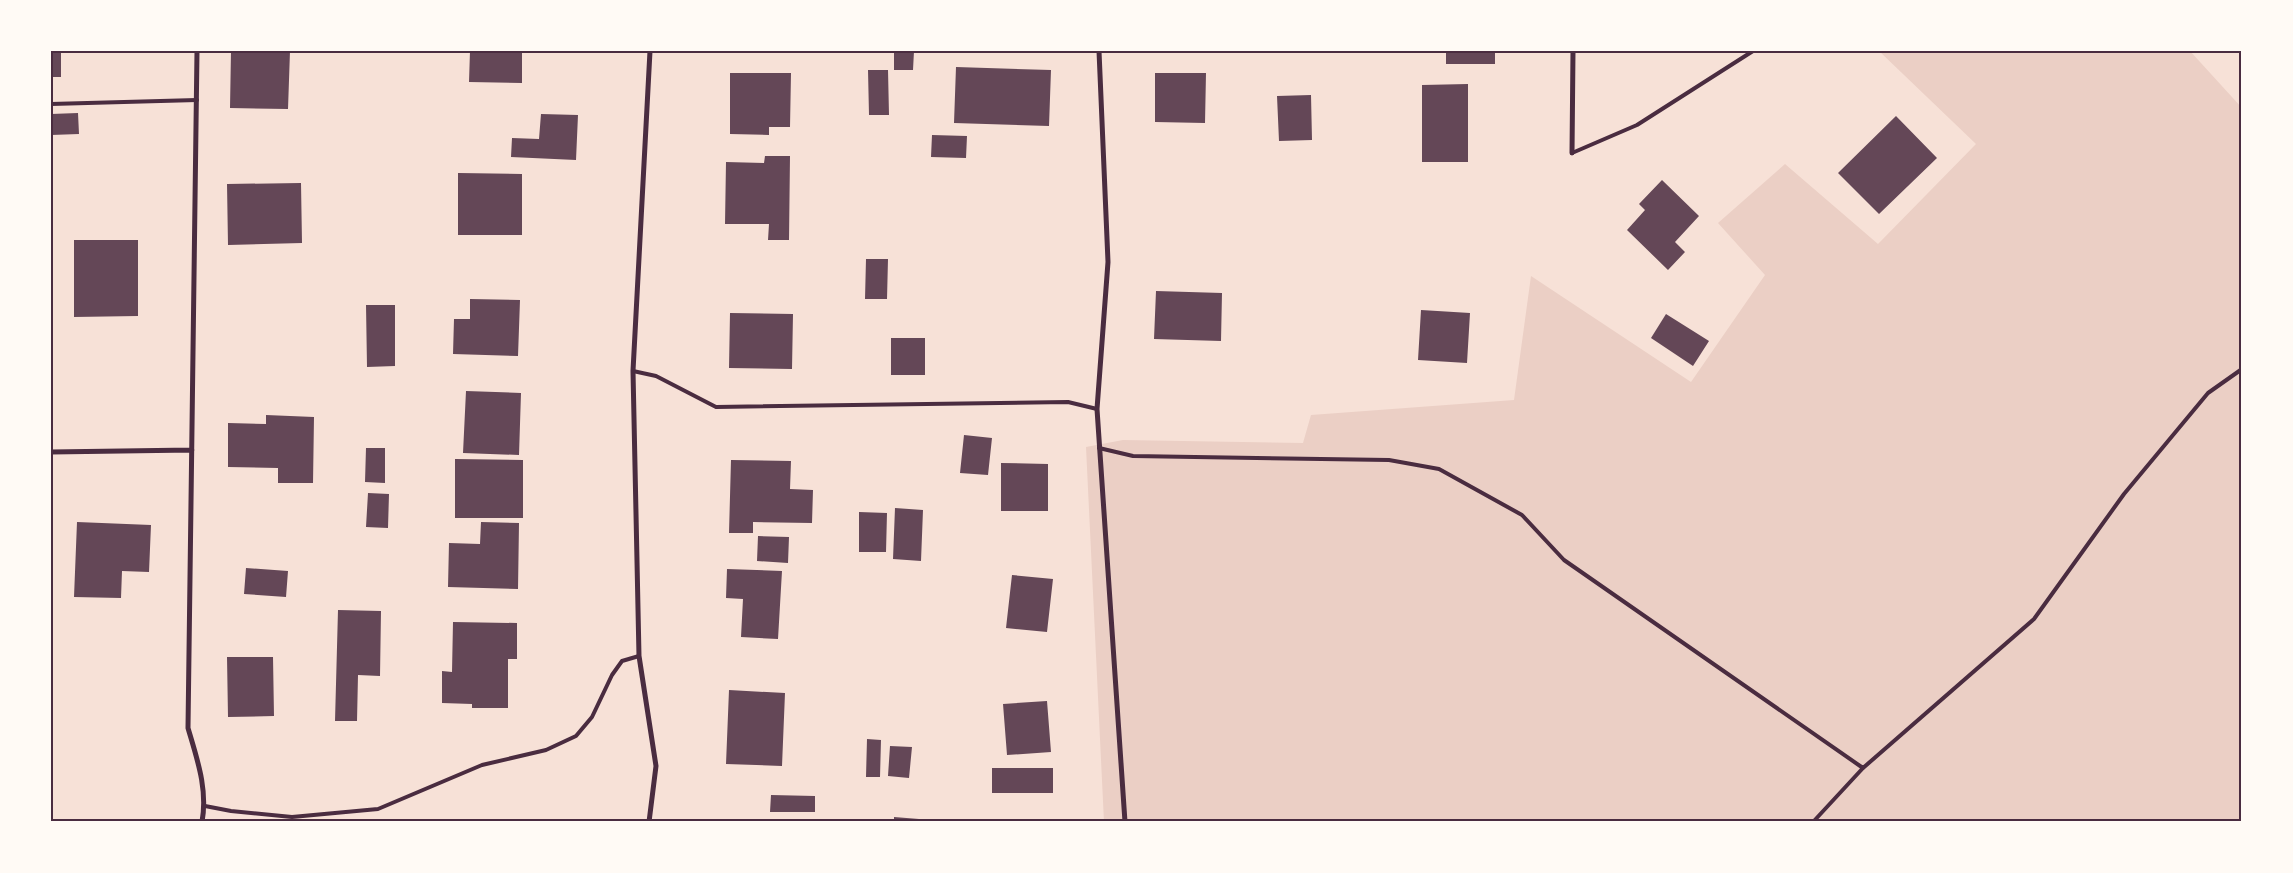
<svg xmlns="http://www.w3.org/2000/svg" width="2293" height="873" viewBox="0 0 2293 873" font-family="'IBM Plex Sans',sans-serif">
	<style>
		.green { fill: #ebcfc5 }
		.building { fill: #644757 }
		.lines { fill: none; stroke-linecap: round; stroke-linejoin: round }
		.service { stroke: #4a2c40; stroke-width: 4 }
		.minor { stroke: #4a2c40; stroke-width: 5 }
		.neatline { fill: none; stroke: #4a2c40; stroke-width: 2 }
	</style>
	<rect width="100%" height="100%" fill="#f7e1d7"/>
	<path class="green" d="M1879,51H2190L2242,108V822H1104L1086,447L1123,440L1303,443L1311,415L1514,400L1531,276L1691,382L1765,275L1718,223L1785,164L1878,244L1976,144Z"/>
	<path class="building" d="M231,51H290L288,109L230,108Z
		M470,51H522V83L469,82Z
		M894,51H914L913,70H894Z
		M1446,51H1495V64H1446Z
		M51,52H61V77H51Z
		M956,67L1051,70L1049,126L954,123Z
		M868,70H888L889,115H869Z
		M730,73H791L790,127H769V135L730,134Z
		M1155,73H1206L1205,123L1155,122Z
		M1468,84V162H1422V85Z
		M1311,95L1312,140L1279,141L1277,96Z
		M78,113L79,134L51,135V114Z
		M541,114L578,115L576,160L511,157L512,138L539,139Z
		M1896,116L1937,158L1879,214L1838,173Z
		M932,135L967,136L966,158L931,157Z
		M765,156H790L789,240H768L769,224H725L726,162L764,163Z
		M458,173L522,174V235H458Z
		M1662,180L1699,216L1675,242L1685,252L1668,270L1627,230L1645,210L1639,204Z
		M301,183L302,243L228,245L227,184Z
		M74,240H138V316L74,317Z
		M866,259H888L887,299H865Z
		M1156,291L1222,293L1221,341L1154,339Z
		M470,299L520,300L518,356L453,354L454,319H470Z
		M366,305H395V366L367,367Z
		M1421,310L1470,313L1467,363L1418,360Z
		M730,313L793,314L792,369L729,368Z
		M1666,314L1709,341L1693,366L1651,338Z
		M891,338H925V375H891Z
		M466,391L521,393L519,455L463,453Z
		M266,415L314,417L313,483H278V468L228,467V423L266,424Z
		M964,435L992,438L988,475L960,473Z
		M366,448H385V483L365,482Z
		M455,459L523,460V518H455Z
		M731,460L791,461L790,489L813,490L812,523L753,522V533H729Z
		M1001,463L1048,464V511H1001Z
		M368,493L389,494L388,528L366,527Z
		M895,508L923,510L921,561L893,559Z
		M859,512L887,513L886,552H859Z
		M77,522L151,525L149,572L122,571L121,598L74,597Z
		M481,522L519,523L518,589L448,587L449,543L480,544Z
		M758,536L789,537L788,563L757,561Z
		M246,568L288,571L286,597L244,594Z
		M727,569L782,571L778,639L741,637L743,599L726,598Z
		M1012,575L1053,579L1047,632L1006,628Z
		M338,610L381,611L380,676L358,675L357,721H335Z
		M453,622L517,623V659H508V708H472V704L442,703V671L452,672Z
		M227,657H273L274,716L228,717Z
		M729,690L785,693L782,766L726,764Z
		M1047,701L1051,752L1007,755L1003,704Z
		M867,739L881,740L880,777H866Z
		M890,746L912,747L909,778L888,776Z
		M992,768H1053V793H992Z
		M771,795L815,796V812H770Z
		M894,817L919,819V822H894Z"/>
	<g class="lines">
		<path class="service" d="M51,104L197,100
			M1572,153L1637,125L1753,51
			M633,371L656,376L716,407L1068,402L1097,409
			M1099,448L1133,456L1389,460L1439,469L1522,515L1564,560L1863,768
			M205,806L231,811L292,817L378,809L482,765L546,750L576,736L592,717L612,675L622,661L639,656
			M1813,822L1863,768L2034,619L2124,494L2208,393L2242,369"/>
		<path class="minor" d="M197,51L188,728C197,759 208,789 202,822
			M1099,51L1108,262L1097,409L1125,822
			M1572,153L1573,51
			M51,452L192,450
			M649,822L656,766L639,656L633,371L650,51"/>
	</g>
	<rect width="2293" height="873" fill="none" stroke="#fffaf5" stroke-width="105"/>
	<rect x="52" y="52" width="2188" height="768" class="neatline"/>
</svg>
